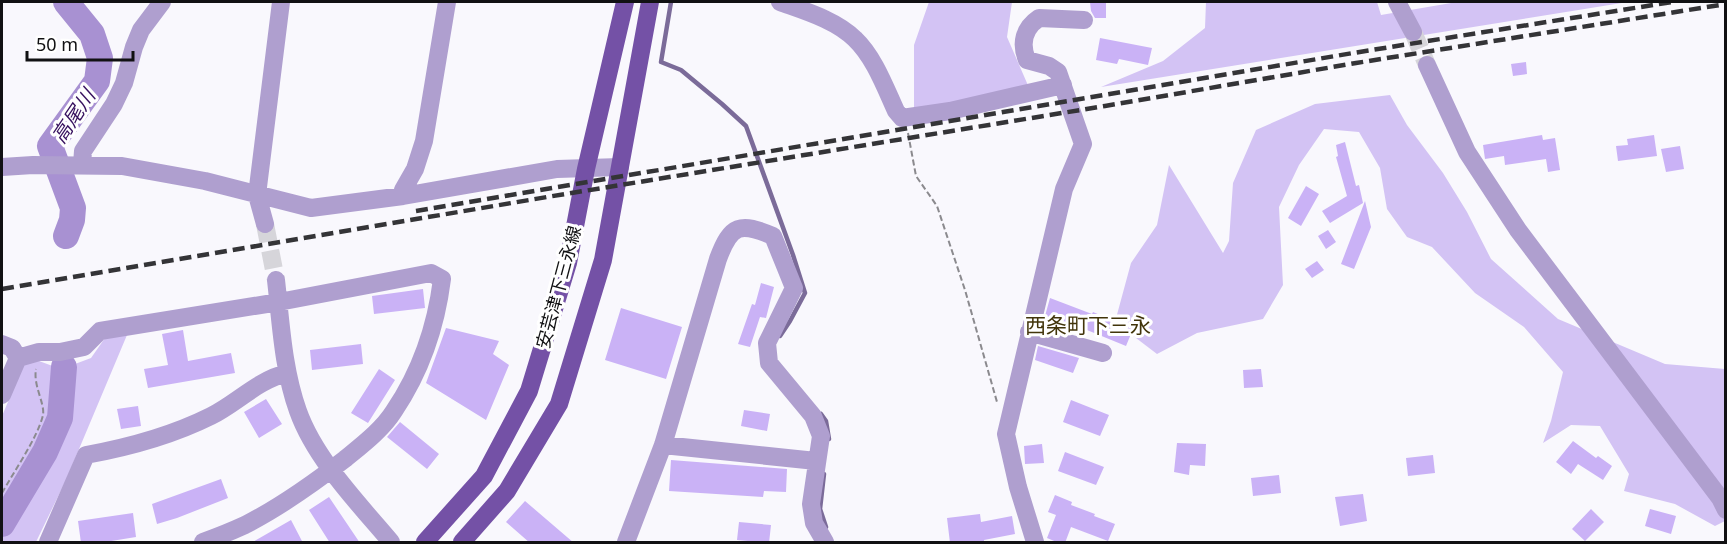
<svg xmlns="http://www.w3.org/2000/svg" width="1727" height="544" viewBox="0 0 1727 544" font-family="'Noto Sans','Noto Sans JP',sans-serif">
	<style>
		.green { fill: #d3c3f4 }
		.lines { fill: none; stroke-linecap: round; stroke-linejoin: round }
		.stream { stroke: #7b6b99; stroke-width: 4.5 }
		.river { stroke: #a891d2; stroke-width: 26 }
		.building { fill: #cab2f6 }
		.minor-tunnel { stroke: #d6d5da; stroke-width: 18; stroke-dasharray: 18 9; stroke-linecap: butt }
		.path { stroke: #8b8a8e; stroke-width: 2; stroke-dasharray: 6 3; stroke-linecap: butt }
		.minor { stroke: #af9fcf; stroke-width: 18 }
		.major { stroke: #7451a6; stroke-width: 18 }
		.rail { stroke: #343437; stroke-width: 4.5; stroke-dasharray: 12 6; stroke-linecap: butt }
		.labels { text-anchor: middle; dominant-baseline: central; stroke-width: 6; stroke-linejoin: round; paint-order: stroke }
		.street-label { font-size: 18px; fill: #111113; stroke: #fff }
		.water-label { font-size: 20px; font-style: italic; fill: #36105e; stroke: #fff }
		.quarter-label { font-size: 21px; fill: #41340a; stroke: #fff }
	</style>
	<rect width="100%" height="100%" fill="#f9f8fd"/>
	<path class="green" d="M929,2H1012L1007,37L1030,90L914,111V45Z
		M1206,2H1377L1381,15L1457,2H1628L1101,87L1163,61L1205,28Z
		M1390,95L1407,125L1443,173L1467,212L1491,259L1558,319L1665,364L1725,369V521L1715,526L1675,504L1624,491L1629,474L1600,426L1571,425L1543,443L1551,421L1563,372L1524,327L1475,293L1432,247L1407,237L1387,209L1380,168L1359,132L1324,129L1299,165L1279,207L1283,285L1263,319L1197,333L1157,354L1115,322L1131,263L1157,225L1169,165L1223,253L1229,241L1233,183L1256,130L1315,104Z
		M127,335L66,480L36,542H2V536L38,475L68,419L71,392L67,367L91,358L105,338Z
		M39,361L58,368L55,409L38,448L2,513V416L24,364Z"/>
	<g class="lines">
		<path class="stream" d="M671,2L661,62L681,70L722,104L746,126L793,255L805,293L790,321L780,336
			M821,414L826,421L829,439
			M824,474L820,509L826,527"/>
		<path class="river" d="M66,2L92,34L100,58L97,81L50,146L73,208L72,220L66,236
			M2,524L45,452L60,418L64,367"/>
	</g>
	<path class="building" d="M1090,2H1106V18H1095L1091,11Z
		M1100,38L1152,48L1148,65L1119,59L1117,64L1096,60Z
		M1526,62L1527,74L1513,76L1511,64Z
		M1542,135L1543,140L1555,138L1560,170L1548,172L1546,159L1505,165L1504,156L1485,159L1483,145Z
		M1654,135L1657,156L1618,161L1616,146L1628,145L1627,139Z
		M1345,142L1356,186L1359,185L1363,203L1330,223L1322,211L1347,196L1336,157L1338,156L1336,145Z
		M1680,146L1684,169L1666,172L1661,149Z
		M1306,186L1319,194L1301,226L1288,218Z
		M1365,201L1371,227L1354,269L1341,264Z
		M1328,230L1336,242L1326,249L1318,236Z
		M1317,261L1324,270L1312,278L1305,269Z
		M761,283L774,287L766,318L760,317L750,347L738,344L752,304L755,305Z
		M423,289L425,308L374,314L372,296Z
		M1050,298L1092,314L1093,312L1133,329L1126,346L1082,328L1045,316Z
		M621,308L682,327L666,379L605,360Z
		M446,328L499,341L493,354L509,365L486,420L426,383Z
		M183,330L188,361L231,353L235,373L148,388L144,369L168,365L162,334Z
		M361,344L363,364L312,370L310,350Z
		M1038,346L1079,358L1073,373L1035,360Z
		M379,369L395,380L368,423L351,413Z
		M1261,369L1263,387L1244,388L1243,370Z
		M266,399L282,424L259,438L244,412Z
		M1071,400L1109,415L1100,436L1063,422Z
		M138,406L141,426L121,429L117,409Z
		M744,410L770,414L767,431L741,426Z
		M400,422L439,454L427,469L387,437Z
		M1573,441L1596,458L1598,456L1612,466L1603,480L1578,464L1571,474L1556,462Z
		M1177,443L1206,444L1205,466L1190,465L1189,475L1174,472Z
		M1042,444L1044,463L1025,464L1024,446Z
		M1065,452L1104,467L1096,485L1058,471Z
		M1433,455L1435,473L1408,476L1406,458Z
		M671,460L787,469L786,492L764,491L763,497L669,491Z
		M1279,475L1281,493L1253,496L1251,478Z
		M221,479L228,498L177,518L157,524L152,504Z
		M1363,494L1367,521L1340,526L1335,497Z
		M1055,495L1072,502L1071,505L1095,514L1094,516L1115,524L1108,541L1071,527L1065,543H1059L1047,538L1056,515L1048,512Z
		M329,497L360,543H330L309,510Z
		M525,501L574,543H530L506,522Z
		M1591,509L1604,522L1585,541L1572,529Z
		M1650,509L1676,516L1671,534L1645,526Z
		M133,513L136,537L99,543H81L78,521Z
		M980,514L981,522L1012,516L1015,534L984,540V543H950L947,518Z
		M291,520L303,543H251Z
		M739,522L771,525L769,543L737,540Z"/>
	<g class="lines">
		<path class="minor-tunnel" d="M1413,32L1427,65
			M265,224L276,280"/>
		<path class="path" d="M908,133L916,176L937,206L965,290L997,402
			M2,493C13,473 38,437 43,415C45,403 33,386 36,369"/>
		<path class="minor" d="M780,2C805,11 836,20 855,39C874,57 885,87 896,111L902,118L950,111L1063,85
			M1397,2L1413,32
			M1427,65L1467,152L1518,230L1720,498L1726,510
			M82,165L83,151L114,104L124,83L134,47L141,30L162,2
			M2,167L33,165L122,166L205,181L311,208L403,196L557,169L620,167
			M403,196V190L415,169L424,141L447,2
			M265,224L257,195L281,2
			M276,280C281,324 283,369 298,411C315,459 359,504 391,542
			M1029,332L1103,353
			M2,344L12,348L18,358
			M2,395L18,358L39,352H60L84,347L100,331L279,302L431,273L442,279C436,327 421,371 394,411C382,430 362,445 345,459C314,483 280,507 245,525C232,531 217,537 203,542
			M663,445L816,461
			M48,542L86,455C130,447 171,436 211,416C237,403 258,380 287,373
			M626,542L663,445L718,259C731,224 740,222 773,236L794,288L767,343L769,363L813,416L821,436L811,504L814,523L825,542
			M1035,542L1018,487L1006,434L1064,189L1083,144L1058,72L1049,66L1027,60C1020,43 1024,28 1039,18L1084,20"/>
		<path class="major" d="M425,542L484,476L529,391L568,263L586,169L625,2
			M462,542L507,491L559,404L603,260L650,2"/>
		<path class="rail" d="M416,211L1353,53L1672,2
			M2,289L547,197L1105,106L1356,63L1726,4"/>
	</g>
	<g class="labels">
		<g class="street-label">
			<text transform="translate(558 287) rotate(-75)">安芸津下三永線</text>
		</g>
		<g class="water-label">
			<text transform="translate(73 116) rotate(-56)">高尾川</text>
		</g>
		<g class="quarter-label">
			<text x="1088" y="325">西条町下三永</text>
		</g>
	</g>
	<rect width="1727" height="544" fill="none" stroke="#111113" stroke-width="6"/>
	<path d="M27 51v9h106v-9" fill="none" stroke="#111113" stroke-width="3"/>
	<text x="36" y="51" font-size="18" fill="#111113" stroke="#ffffff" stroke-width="4.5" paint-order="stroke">50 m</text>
</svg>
